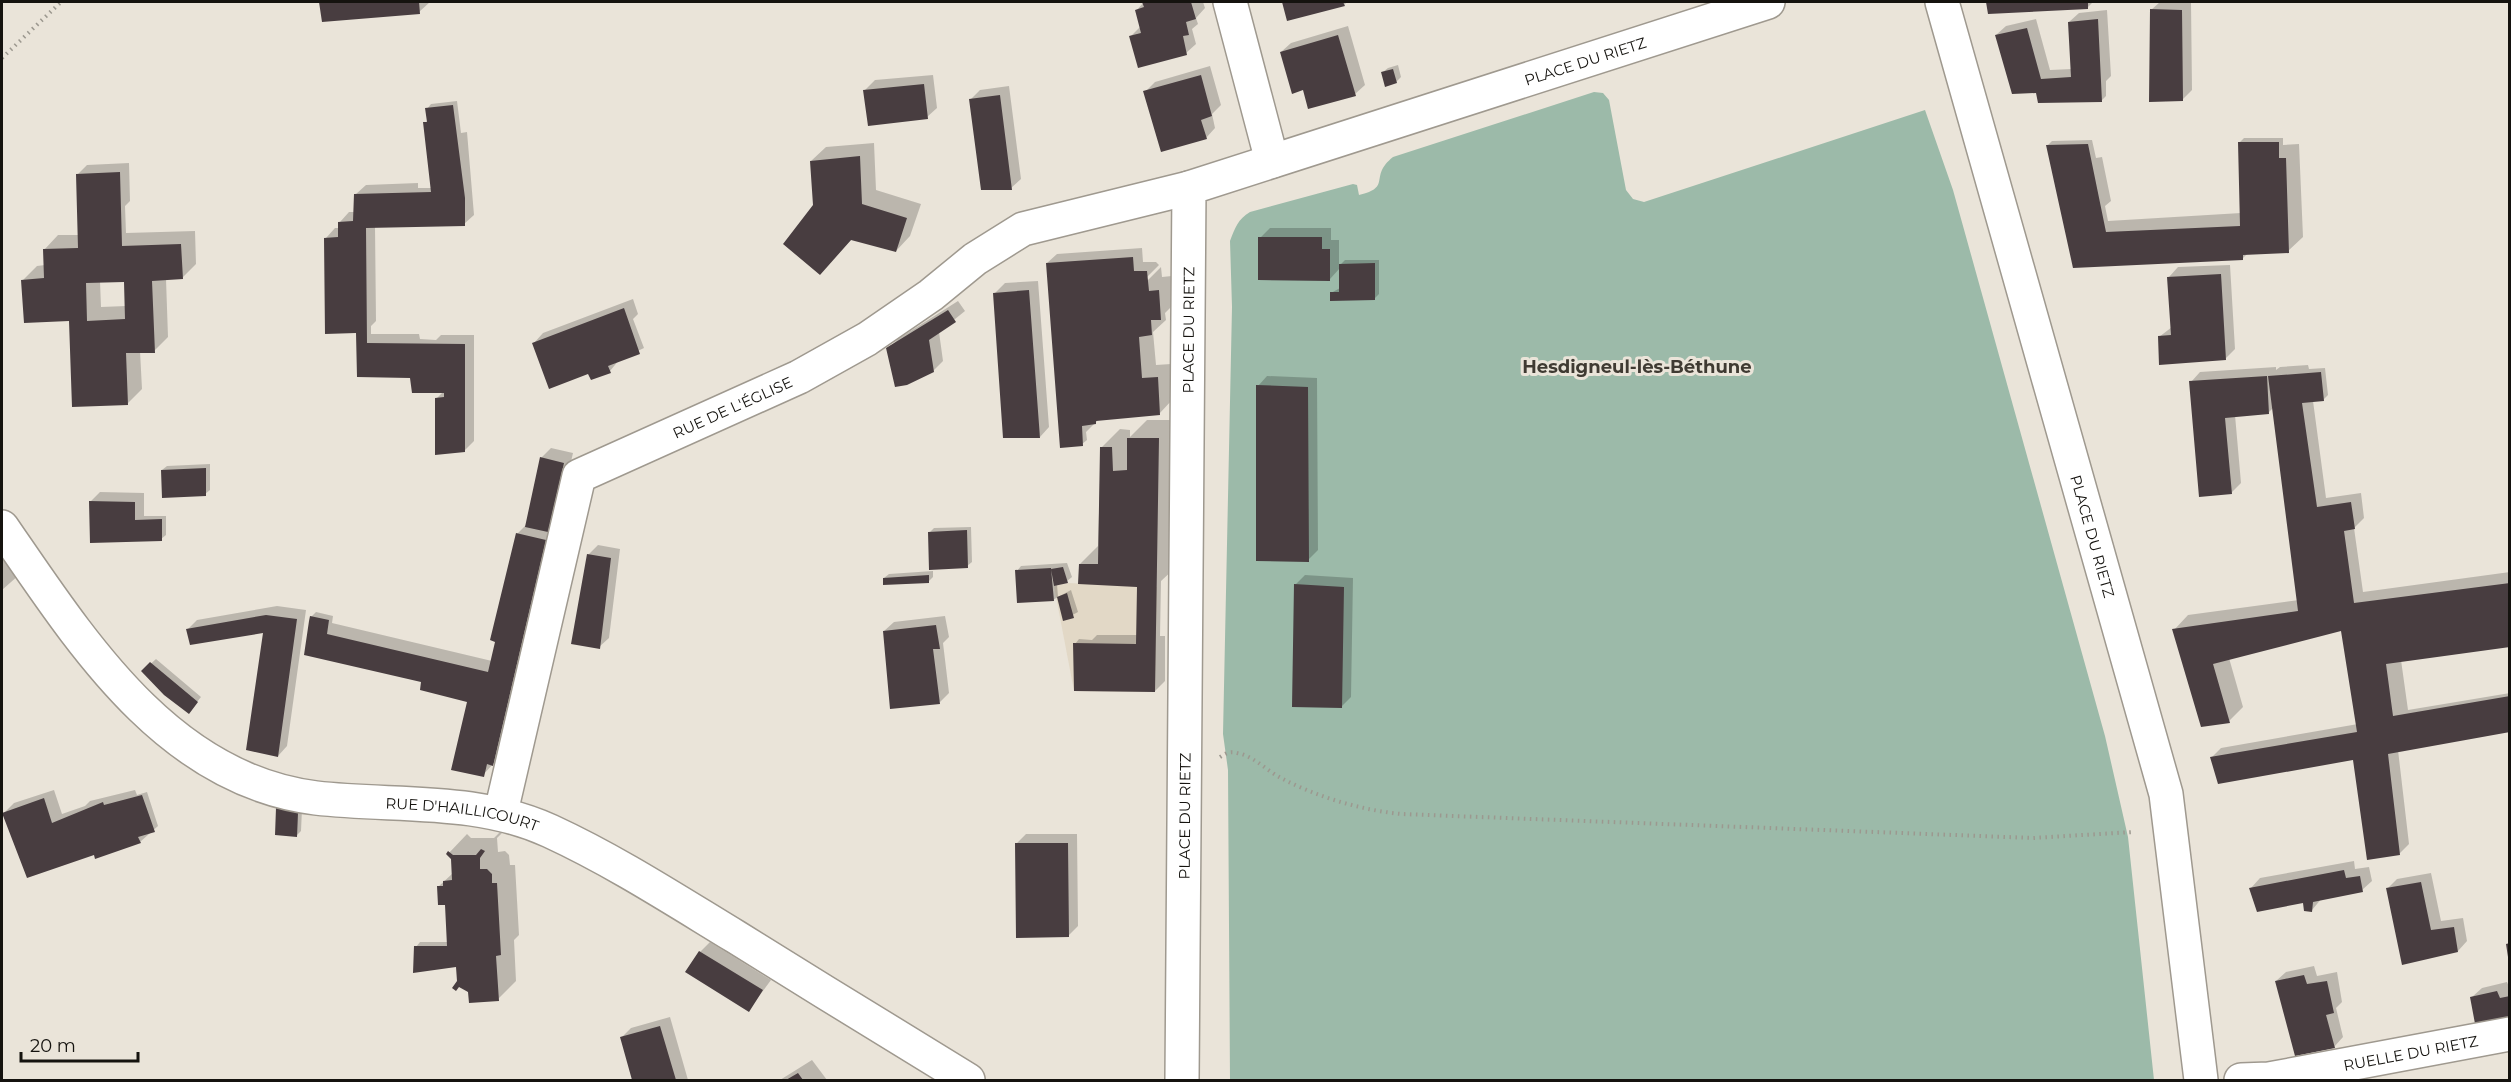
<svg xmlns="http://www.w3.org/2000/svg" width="2511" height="1082" viewBox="0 0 2511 1082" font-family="Montserrat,sans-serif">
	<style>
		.built { fill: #e2d8c6 }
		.green { fill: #9cbaa9 }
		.shadow { fill: #0003; fill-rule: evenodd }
		.building { fill: #483d40; fill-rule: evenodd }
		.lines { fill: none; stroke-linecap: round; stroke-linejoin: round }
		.minor-casing { stroke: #9f998f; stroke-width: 36 }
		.path { stroke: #9c988f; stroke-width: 4; stroke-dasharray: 1.5 4.5; stroke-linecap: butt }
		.minor { stroke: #fff; stroke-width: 33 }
		.labels { text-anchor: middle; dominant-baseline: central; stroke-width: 6; stroke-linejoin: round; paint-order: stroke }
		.street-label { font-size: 15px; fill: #15130f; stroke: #eae4d9 }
		.quarter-label { font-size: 18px; font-weight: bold; fill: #3f3a32; stroke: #eae4d9 }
	</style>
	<rect width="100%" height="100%" fill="#eae4d9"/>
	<path class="built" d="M1068,583L1157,587L1155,692L1074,691L1054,586Z"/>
	<path class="green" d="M1594,92L1603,93L1609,100L1626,190L1633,199L1644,202L1925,110L1953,190L2105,736L2128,837L2154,1080H1230L1228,770L1223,734L1232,307L1230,241C1235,228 1238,219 1250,212L1353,184L1357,185L1359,195C1393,187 1368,177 1393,157Z"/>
	<path class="shadow" d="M322,2H430L419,12L323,20Z
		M1144,2H1203L1205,8L1196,18L1198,24L1192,29L1196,44L1186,53L1131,36L1141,26L1136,11Z
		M1284,2H1347L1344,5L1288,20Z
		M1988,2H2092V3L2087,8L1990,12Z
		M2160,2H2191L2192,90L2182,100L2151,10Z
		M2107,10L2111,76L2106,81V96L2101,101L2038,94L1996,35L2006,26L2036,19L2050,70L2072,69L2069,22L2079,13Z
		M1348,26L1365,85L1355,94L1281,52L1291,43Z
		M1398,65L1401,77L1396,82L1383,72L1388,68Z
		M1210,66L1221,105L1212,114L1215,128L1206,138L1145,92L1155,82Z
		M933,75L937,108L927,117L865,90L875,80Z
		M1009,86L1021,179L1011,188L970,100L980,90Z
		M457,101L461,133L467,132L474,215L464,224L375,226L376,321L371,326V334H419L420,339L436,340L441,335H474V441L464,451L437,398L444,391L413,374L358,376V333L326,238L335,228H340V222L349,212H355L356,194L366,185L418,183V188H432L425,123L428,120L427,109L431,104Z
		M2244,138H2283V145L2299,144L2303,237L2288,251L2248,253L2242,259L2074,266L2048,145L2052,141L2092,140L2096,158L2102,157L2111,201L2105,206L2108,221L2241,213L2239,143Z
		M874,143L876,190L921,204L910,236L896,251L852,239L820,273L811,161L826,147Z
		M129,163L130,201L125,206L126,233L195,231L196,264L182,278L166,279L168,337L154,351H140L142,389L127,404L70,320L23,280L37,266L45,265L44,250L58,235H79L77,175L87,165ZM125,280L126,306L101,307L100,281Z
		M1270,228H1331V240H1339V266L1345,260H1379V294L1374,299L1331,293L1340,288V268L1330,279L1260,238Z
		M1142,248L1143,262H1156L1159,265L1146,278V282L1161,267L1162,277L1172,276L1174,304L1165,313L1166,320L1153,332L1156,365L1171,364L1173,399L1159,414L1099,419L1086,432L1087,440L1082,444L1047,263L1057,254Z
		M2230,265L2235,349L2225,359L2159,337L2172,327L2169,277L2178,267Z
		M1038,281L1049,427L1040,437L995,293L1005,283Z
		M633,299L638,314L633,319L644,348L619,360L610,371L589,372L534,343L543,333Z
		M958,301L965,311L939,332L943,361L933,371L888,349L898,339Z
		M2308,365L2309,369L2325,368L2328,395L2323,400L2313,401L2326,498L2361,493L2364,518L2354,528L2363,592L2510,572V645L2401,660L2408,710L2510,693V730L2398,750L2409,844L2399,854L2354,758L2212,757L2221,748L2358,724L2343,629L2229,658L2243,707L2229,721L2174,630L2188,615L2299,600L2274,407L2268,413L2235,415L2241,483L2231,493L2191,382L2200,372L2276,367V370L2280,367Z
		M1267,376L1317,378L1318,550L1308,560L1258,386Z
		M1147,420H1177L1175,568L1161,581L1160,636H1165V681L1155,691L1075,644L1079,639L1092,640L1097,635H1138L1139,587L1080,564L1098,546L1101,448L1120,429L1130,430V437Z
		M551,448L573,453L557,521L549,529L555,531L502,754L483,775L468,701L423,681L306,654L311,617L316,612L333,616L332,623L492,661L517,534L527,524L541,458Z
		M210,464V490L205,494L162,470L167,466Z
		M100,492L144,493V516H166V535L161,539L90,502Z
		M971,527L972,562L967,566L929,533L934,528Z
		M598,545L620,549L609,638L599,647L588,555Z
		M2,547L19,575L2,590Z
		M1067,563L1072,577L1067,581L1057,584L1058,597L1053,600L1017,571L1021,566Z
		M933,571V577L929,581L884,578L889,574Z
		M1305,575L1353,578L1351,697L1341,707L1295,585Z
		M1071,590L1078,612L1065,619L1058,597Z
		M277,606L306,610L287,746L278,756L264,632L187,630L197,620Z
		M945,616L949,637L943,643L949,693L940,702L884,631L894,622Z
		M156,659L201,697L193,707L143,671Z
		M54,790L62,814L85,806L90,801L135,790L137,795L147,792L158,826L140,842L95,853L4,813L14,803Z
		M282,804L302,809L301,831L296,836L278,809Z
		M500,832L502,833L497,838L498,852L505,851L509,855L510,865H515L519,935L514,940L516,981L498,999L469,991L459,982L458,963L416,947L420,942H448L446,903L438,887L453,873V858L448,854L467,834L471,838H494Z
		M1026,834H1077L1078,926L1068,936L1017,843Z
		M2354,861L2355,869L2369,867L2372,881L2362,890L2322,898L2312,910L2304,902L2251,888L2260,878Z
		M2431,873L2441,921L2463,918L2467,941L2458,951L2403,963L2387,889L2397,879Z
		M710,942L771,980L749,1010L700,952Z
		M2314,966L2317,976L2337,972L2342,1002L2336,1008L2343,1037L2334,1047L2276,981L2286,972Z
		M2507,982L2510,989V1021L2472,997L2482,988Z
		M670,1017L688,1080H634L621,1038L631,1028Z
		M812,1060L827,1080H780Z"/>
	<path class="building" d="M319,2H419L420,14L322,22Z
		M1142,2H1191L1196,19L1186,22L1189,35L1183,36L1187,55L1138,68L1129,36L1141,33L1135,10L1144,7Z
		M1282,2H1343L1345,6L1287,21Z
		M1986,2H2088V9L1988,14Z
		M2150,9L2182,10L2183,101L2149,102Z
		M2098,19L2102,102L2038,103L2036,93L2012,94L1995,35L2027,28L2041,79L2071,77L2068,22Z
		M1338,35L1356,96L1308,109L1303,90L1292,94L1280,52Z
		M1393,69L1397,83L1385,87L1381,72Z
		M1201,75L1212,116L1201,120L1207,139L1161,152L1143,91Z
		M924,84L928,119L868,126L863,90Z
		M1000,95L1012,190H981L969,99Z
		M453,105L465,198V226L366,228L367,343L465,344V452L435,455V398L444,397V393H412L410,378L357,377L356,333L325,334L324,238L338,237V222L353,221L354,194L431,192L423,122H427L425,108Z
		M2238,142H2279V158H2286L2289,253L2243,255V260L2073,268L2046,145L2088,144L2106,232L2240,226Z
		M860,156L862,204L907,218L896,252L851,240L820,275L783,244L813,205L810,161Z
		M120,172L122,246L181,244L183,279L152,281L155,353H126L128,405L72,407L69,321L24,323L21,280L44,278L43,249L78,248L76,174ZM124,282L125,319L87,321L86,283Z
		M1258,237H1322V249H1330V281L1258,280Z
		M1133,257L1134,271H1147L1149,291L1159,290L1161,320H1151L1152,335L1139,337L1142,378L1158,377L1160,415L1096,421V424L1082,426L1083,446L1060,448L1046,263Z
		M1375,263V300L1330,301V292H1339V264Z
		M2221,274L2226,360L2159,365L2158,336L2171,335L2167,277Z
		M1029,290L1040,438H1003L993,293Z
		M624,308L640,354L608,366L611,373L591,380L588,374L549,389L532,343Z
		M948,310L956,322L929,340L934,372L907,385L895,387L886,348Z
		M2321,372L2324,401L2302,403L2317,507L2351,502L2355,529L2344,531L2354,603L2510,583V647L2386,664L2393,716L2510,696V732L2388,754L2400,855L2367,860L2353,760L2218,784L2210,757L2357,732L2341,631L2213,664L2230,723L2201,727L2172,629L2298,611L2268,376Z
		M2267,376L2269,414L2225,418L2232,494L2199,497L2189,381Z
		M1256,385L1308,387L1309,562L1256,561Z
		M1127,438H1159L1155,692L1074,691L1073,643L1136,644L1137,587L1078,584L1079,564H1098L1100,447H1112L1113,471L1127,470Z
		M540,457L564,463L548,532L525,527Z
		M206,468V496L162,498L161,470Z
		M89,501L135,502V520L162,519V541L90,543Z
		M967,530L968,568L929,570L928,532Z
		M516,533L546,540L493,766L487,764L484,777L451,770L467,702L420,690L421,682L304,655L309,621L310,616L329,620L327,634L488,672L495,642L490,640Z
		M587,554L611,558L600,649L571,644Z
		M1063,567L1068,583L1054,586L1051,569Z
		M1051,568L1054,601L1017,603L1015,570Z
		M929,575V583L883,585V578Z
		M1294,584L1344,587L1342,708L1292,707Z
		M1067,593L1074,618L1063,621L1057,597Z
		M266,615L297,619L278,757L246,750L263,633L190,645L186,629Z
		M936,625L940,649H933L940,704L890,709L883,631Z
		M150,662L198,702L189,714L164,695L141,671Z
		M142,795L155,832L138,837L141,843L95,859L94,855L27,878L2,813L44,798L52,823L103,802L104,805Z
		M276,808L298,813L297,837L275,835Z
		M1015,843H1068L1069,937L1016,938Z
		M481,849L485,851L480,858V869H487L492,874V883H497L501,955L496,956L499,1001L469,1003L468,992L459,987L456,991L452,988L457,981L456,967L413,973L414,946H447L445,905H438L437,886H443V881L452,880L451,859L446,854L448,851L453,855H476Z
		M2344,870L2346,878L2360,876L2363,892L2313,902L2312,912L2304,911L2303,903L2257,912L2249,888Z
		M2421,882L2431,930L2454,927L2458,952L2402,965L2386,888Z
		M2510,943V957H2508L2506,944Z
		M699,951L763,990L749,1012L685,972Z
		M2304,975L2307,984L2327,981L2334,1013L2326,1015L2335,1048L2295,1056L2275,981Z
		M2497,991L2500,998L2510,996V1022L2476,1029L2470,997Z
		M660,1026L676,1080H632L620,1037Z
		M798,1073L803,1080H786Z"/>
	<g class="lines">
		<defs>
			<g id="minor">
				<path d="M1230,2L1272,161"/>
				<path id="s1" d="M1942,2L2166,794L2201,1080"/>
				<path id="s2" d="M2,527C80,640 167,780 316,798C395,807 476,797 550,831C615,861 675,900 736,937C813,985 891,1033 968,1080"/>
				<path id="s3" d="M501,812L579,476L799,377L867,339L931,295L975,259L1023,229L1189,188"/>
				<path id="s4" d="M1182,1080L1189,188L1768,2"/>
				<path id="s5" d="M2241,1080L2269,1079L2510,1034"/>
			</g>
		</defs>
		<use href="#minor" class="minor-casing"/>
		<path class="path" d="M2,58L61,2
			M1220,757C1226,753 1230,751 1237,753C1254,756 1267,771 1281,778C1317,797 1361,810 1401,814L2033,838L2133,832"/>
		<use href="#minor" class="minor"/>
	</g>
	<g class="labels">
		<g class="street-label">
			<text stroke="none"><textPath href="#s4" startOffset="1308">PLACE DU RIETZ</textPath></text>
			<text stroke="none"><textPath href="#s4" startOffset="750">PLACE DU RIETZ</textPath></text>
			<text stroke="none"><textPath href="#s3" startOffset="513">RUE DE L'ÉGLISE</textPath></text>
			<text stroke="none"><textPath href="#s1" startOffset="555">PLACE DU RIETZ</textPath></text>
			<text stroke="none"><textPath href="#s2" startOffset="576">RUE D'HAILLICOURT</textPath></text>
			<text stroke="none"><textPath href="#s4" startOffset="264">PLACE DU RIETZ</textPath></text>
			<text stroke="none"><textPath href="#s5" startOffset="172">RUELLE DU RIETZ</textPath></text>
		</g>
		<g class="quarter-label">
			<text x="1637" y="367">Hesdigneul-lès-Béthune</text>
		</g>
	</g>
	<rect width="2511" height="1082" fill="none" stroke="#15130f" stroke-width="6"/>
	<path d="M21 1052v9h117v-9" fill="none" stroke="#15130f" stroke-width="3"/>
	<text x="30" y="1052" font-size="18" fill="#15130f" stroke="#eae4d9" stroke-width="4.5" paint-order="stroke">20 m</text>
</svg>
